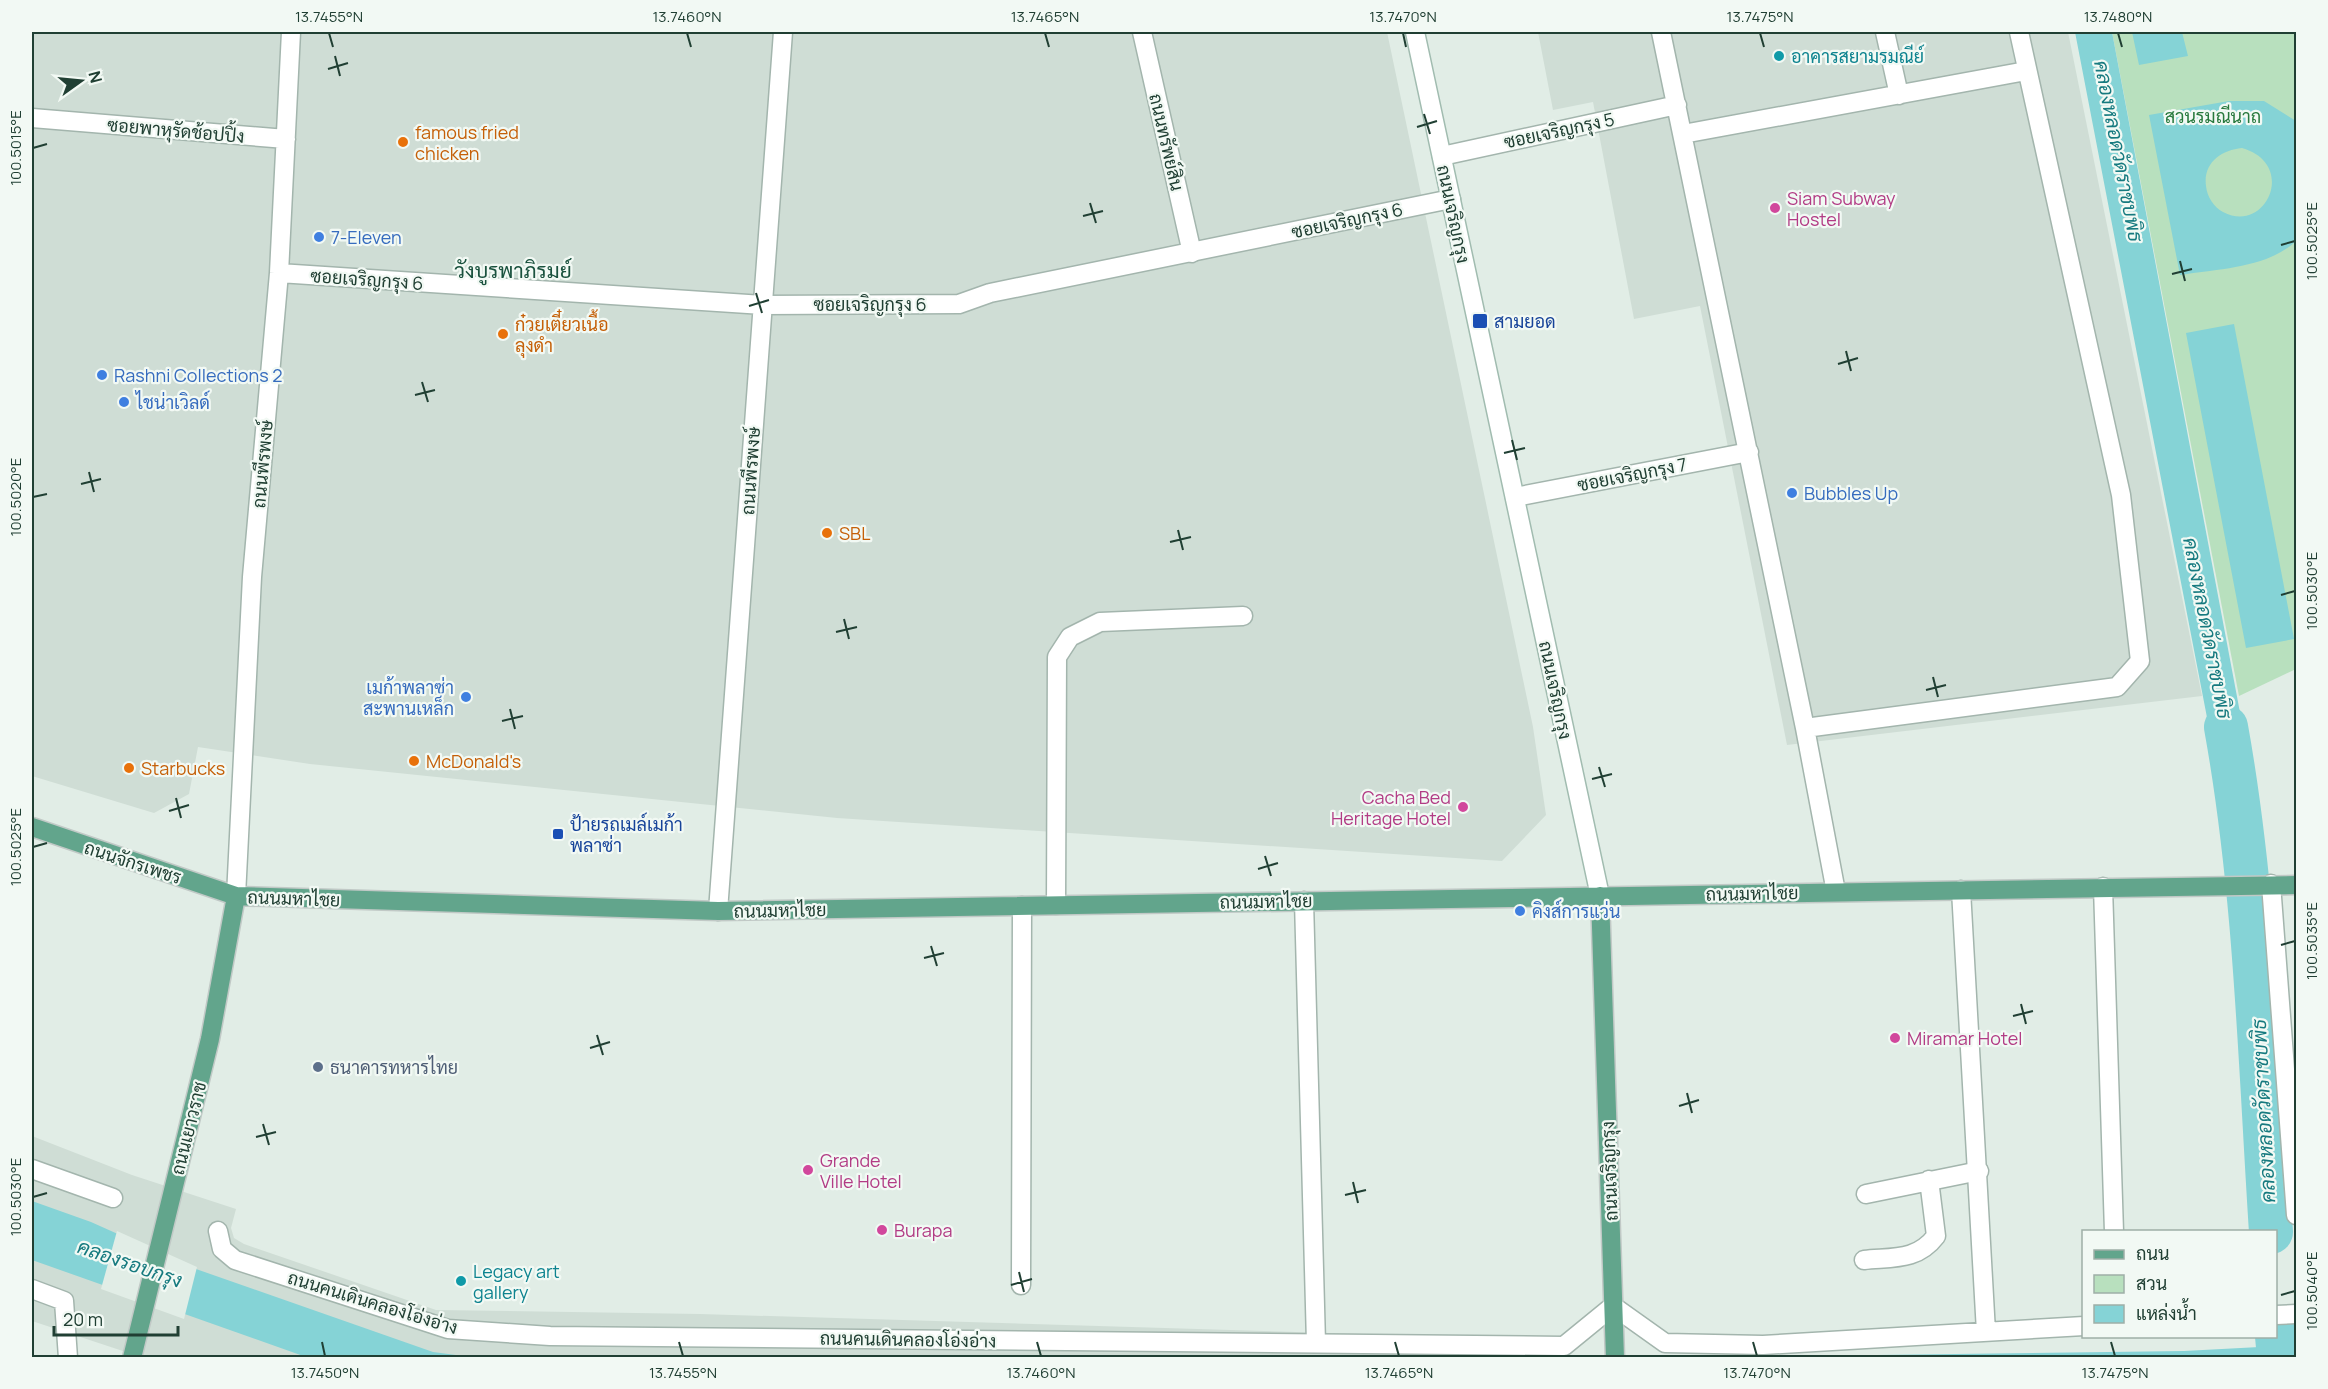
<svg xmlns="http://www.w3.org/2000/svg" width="2328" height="1389" viewBox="0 0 2328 1389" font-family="Manrope,Sarabun,sans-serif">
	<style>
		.built { fill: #cfddd5 }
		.green { fill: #b8e0be }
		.water { fill: #85d3d6; fill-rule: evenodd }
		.pier { fill: #e1ede6 }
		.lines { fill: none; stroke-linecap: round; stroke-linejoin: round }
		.canal { stroke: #85d3d6; stroke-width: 44 }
		.lane-casing { stroke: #a3b5ad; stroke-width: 21 }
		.street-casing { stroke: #a3b5ad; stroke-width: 21 }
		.secondary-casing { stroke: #a1bcb0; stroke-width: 21 }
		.primary-casing { stroke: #c1c9c6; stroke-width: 21 }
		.lane { stroke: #fff; stroke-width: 18 }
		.street { stroke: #fff; stroke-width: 18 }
		.secondary { stroke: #fff; stroke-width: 18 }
		.primary { stroke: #62a58c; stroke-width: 18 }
		.ticks { fill: none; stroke: #203f33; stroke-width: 2 }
		.culture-dot { fill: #0f9aa8; stroke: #f2f9f4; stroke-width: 2 }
		.food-dot { fill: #e8710a; stroke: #f2f9f4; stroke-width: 2 }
		.hotel-dot { fill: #d1479c; stroke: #f2f9f4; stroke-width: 2 }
		.shop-dot { fill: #3f7fe0; stroke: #f2f9f4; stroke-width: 2 }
		.transit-dot { fill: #1a4fb4; stroke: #f2f9f4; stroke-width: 2 }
		.service-dot { fill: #5c6f8a; stroke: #f2f9f4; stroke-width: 2 }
		.labels { text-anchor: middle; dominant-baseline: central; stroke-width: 4.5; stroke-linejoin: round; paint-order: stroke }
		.culture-label { font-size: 18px; fill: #0d838f; stroke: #f2f9f4; text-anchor: start }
		.park-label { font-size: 18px; fill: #27793d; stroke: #f2f9f4 }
		.street-label { font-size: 18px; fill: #203f33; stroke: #f2f9f4 }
		.food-label { font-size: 18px; fill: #c56008; stroke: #f2f9f4; text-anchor: start }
		.hotel-label { font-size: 18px; fill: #b23c85; stroke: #f2f9f4; text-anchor: start }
		.shop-label { font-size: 18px; fill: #366cbe; stroke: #f2f9f4; text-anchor: start }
		.transit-label { font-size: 18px; fill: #164399; stroke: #f2f9f4; text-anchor: start }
		.service-label { font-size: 18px; fill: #4e5e75; stroke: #f2f9f4; text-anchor: start }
		.water-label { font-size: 20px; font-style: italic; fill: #167a7f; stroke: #f2f9f4 }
		.quarter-label { font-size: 21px; fill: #1a523e; stroke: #f2f9f4 }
		.neatline { fill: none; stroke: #203f33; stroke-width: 2 }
		.ticks-label { font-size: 15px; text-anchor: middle; fill: #203f33 }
	</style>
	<rect width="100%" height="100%" fill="#e1ede6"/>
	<path class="built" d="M32,32H1387L1533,727L1546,815L1502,861L837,818L310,764L198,747L189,794L154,813L32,776Z
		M1538,32H2068L2202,696L1787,745L1700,306L1634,319L1593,102L1553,110Z
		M32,1136L132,1175L236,1209L231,1228L234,1238L244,1244L436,1310L700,1314L1564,1340V1357H141L32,1321Z"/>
	<path class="green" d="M2112,32H2296V669L2239,696Z"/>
	<path class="water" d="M2075,32H2112L2254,787L2220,785Z
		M2132,32H2182L2188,56L2139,65Z
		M2229,101H2264L2296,121V241C2268,268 2217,269 2180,275L2149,115ZM2242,148C2298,164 2266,235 2223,212C2214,207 2207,197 2206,186C2203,163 2221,150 2242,148Z
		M2234,324L2294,639L2246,648L2186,333Z
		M32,1201L91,1222L196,1269L433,1352L471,1357H306L32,1260Z
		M2296,1345V1358L1715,1357L2184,1351Z"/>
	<path class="pier" d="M117,1231L197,1267L184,1319L101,1289Z"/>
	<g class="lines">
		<path class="canal" d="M2226,727C2256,893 2260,1063 2271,1232
			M2277,1336L2279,1358"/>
		<defs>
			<path id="lane" d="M1142,32L1192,253
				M1661,32L1805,728L1836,892
				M1885,32L1899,95
				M1683,134L2026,71
				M1442,156L1677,105
				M1515,497L1749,452
				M1805,728L2117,687L2140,661L2121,495L2019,32
				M1304,901L1316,1343
				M1056,905L1057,657L1070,637L1100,622L1243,616
				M1866,1194L1979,1171
				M1864,1260C1893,1257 1917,1261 1936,1236L1929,1180
				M1021,1285L1022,906"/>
			<path id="street" d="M32,118L286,139
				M279,273L763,305L959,304L990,293L1451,199
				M2271,884L2296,1215
				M2103,887L2114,1232
				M1961,890L1986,1332
				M236,896L252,577L279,273L291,32
				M718,911L783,32
				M32,1169L113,1198
				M218,1231L222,1249L235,1260L448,1329L550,1336L1564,1346L1613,1306L1665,1343L1763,1345L2084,1326
				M32,1289L64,1301L68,1358
				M2276,1315L2296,1314"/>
			<path id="secondary" d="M1415,32L1600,896"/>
			<path id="primary" d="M32,827L236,896L718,911L2296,885
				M1600,896L1615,1358
				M132,1358L210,1039L236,896"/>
		</defs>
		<use href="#lane" class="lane-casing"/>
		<use href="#street" class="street-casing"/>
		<use href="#secondary" class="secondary-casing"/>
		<use href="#primary" class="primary-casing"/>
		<use href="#lane" class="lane"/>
		<use href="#street" class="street"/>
		<use href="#secondary" class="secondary"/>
		<use href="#primary" class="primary"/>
	</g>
	<path class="ticks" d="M329,33L333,47M687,33L691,47M1045,33L1049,47M1403,33L1406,47M1760,33L1764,47M2118,33L2122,47M335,56L340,76M328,69L348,63M1424,114L1430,134M1417,127L1437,121M33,148L47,144M1090,203L1096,223M1083,216L1103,211M2281,245L2295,241M2180,261L2185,281M2172,274L2192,269M756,293L762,313M749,306L769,300M1846,351L1851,371M1838,364L1858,358M422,382L428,402M415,395L435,390M1512,440L1517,460M1504,453L1525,448M89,472L94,492M81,484L101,479M33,497L47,494M1178,530L1183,550M1170,542L1191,537M2281,595L2295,591M844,619L849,639M836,632L857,627M1933,677L1938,697M1926,690L1946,685M510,709L515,729M502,721L523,716M1599,767L1605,787M1592,779L1612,774M176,798L181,818M169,811L189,805M33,847L47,843M1265,856L1271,876M1258,869L1278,863M2281,945L2295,941M931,946L937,966M924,958L944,953M2021,1004L2026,1024M2013,1016L2033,1011M597,1035L603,1055M590,1048L610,1042M1687,1093L1692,1113M1679,1106L1699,1100M263,1124L269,1145M256,1137L276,1132M1353,1182L1358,1203M1345,1195L1366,1190M33,1197L47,1193M1019,1272L1024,1292M1011,1285L1032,1279M2281,1295L2295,1291M322,1342L325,1356M679,1342L683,1356M1037,1342L1041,1356M1395,1342L1399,1356M1753,1342L1757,1356M2111,1342L2115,1356"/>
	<g class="culture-dot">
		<circle cx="1779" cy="56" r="6"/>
		<circle cx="461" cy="1281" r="6"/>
	</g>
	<g class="food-dot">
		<circle cx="403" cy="142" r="6"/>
		<circle cx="503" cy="334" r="6"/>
		<circle cx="827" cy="533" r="6"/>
		<circle cx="414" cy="761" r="6"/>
		<circle cx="129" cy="768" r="6"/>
	</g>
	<g class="hotel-dot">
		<circle cx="1775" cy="208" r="6"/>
		<circle cx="1463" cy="807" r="6"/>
		<circle cx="1895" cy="1038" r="6"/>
		<circle cx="808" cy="1170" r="6"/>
		<circle cx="882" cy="1230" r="6"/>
	</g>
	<g class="shop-dot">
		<circle cx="319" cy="237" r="6"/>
		<circle cx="102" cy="375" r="6"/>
		<circle cx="124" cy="402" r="6"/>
		<circle cx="1792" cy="493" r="6"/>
		<circle cx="466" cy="697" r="6"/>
		<circle cx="1520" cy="911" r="6"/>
	</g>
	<g class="transit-dot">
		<rect x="1472" y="313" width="16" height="16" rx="3"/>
		<rect x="552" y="828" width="12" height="12" rx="3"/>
	</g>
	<circle class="service-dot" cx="318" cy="1067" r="6"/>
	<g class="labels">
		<g class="culture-label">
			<text x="1791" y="56">อาคารสยามรมณีย์</text>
			<text x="473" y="1271">Legacy art<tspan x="473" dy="21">gallery</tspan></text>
		</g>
		<g class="park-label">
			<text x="2213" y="116">สวนรมณีนาถ</text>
		</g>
		<g class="street-label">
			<text transform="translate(176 130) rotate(5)">ซอยพาหุรัดช้อปปิ้ง</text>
			<text transform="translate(1559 130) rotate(-12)">ซอยเจริญกรุง 5</text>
			<text transform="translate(1167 142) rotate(77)">ถนนทรัพย์สิน</text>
			<text transform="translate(1454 214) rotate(78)">ถนนเจริญกรุง</text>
			<text transform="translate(1347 220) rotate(-12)">ซอยเจริญกรุง 6</text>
			<text transform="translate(367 279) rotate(4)">ซอยเจริญกรุง 6</text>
			<text x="870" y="304">ซอยเจริญกรุง 6</text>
			<text transform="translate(262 464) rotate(-85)">ถนนพีรพงษ์</text>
			<text transform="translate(750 471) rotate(-86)">ถนนพีรพงษ์</text>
			<text transform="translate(1632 474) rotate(-11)">ซอยเจริญกรุง 7</text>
			<text transform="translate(1556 690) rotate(78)">ถนนเจริญกรุง</text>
			<text transform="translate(133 862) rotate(18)">ถนนจักรเพชร</text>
			<text transform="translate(1752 893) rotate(-1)">ถนนมหาไชย</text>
			<text transform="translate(294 898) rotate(2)">ถนนมหาไชย</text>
			<text transform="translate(1266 901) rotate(-1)">ถนนมหาไชย</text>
			<text transform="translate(780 910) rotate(-1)">ถนนมหาไชย</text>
			<text transform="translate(188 1128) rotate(-76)">ถนนเยาวราช</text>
			<text transform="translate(1609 1171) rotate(-92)">ถนนเจริญกรุง</text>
			<text transform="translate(373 1302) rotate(17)">ถนนคนเดินคลองโอ่งอ่าง</text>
			<text transform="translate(908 1339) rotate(1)">ถนนคนเดินคลองโอ่งอ่าง</text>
		</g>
		<g class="food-label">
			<text x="415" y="132">famous fried<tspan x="415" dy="21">chicken</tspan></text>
			<text x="515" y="324">ก๋วยเตี๋ยวเนื้อ<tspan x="515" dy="21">ลุงดำ</tspan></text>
			<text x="839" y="533">SBL</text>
			<text x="426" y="761">McDonald's</text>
			<text x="141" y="768">Starbucks</text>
		</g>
		<g class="hotel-label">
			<text x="1787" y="198">Siam Subway<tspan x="1787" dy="21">Hostel</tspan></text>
			<text x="1451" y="797" text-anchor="end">Cacha Bed<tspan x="1451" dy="21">Heritage Hotel</tspan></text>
			<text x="1907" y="1038">Miramar Hotel</text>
			<text x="820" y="1160">Grande<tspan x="820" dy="21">Ville Hotel</tspan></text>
			<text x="894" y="1230">Burapa</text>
		</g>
		<g class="shop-label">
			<text x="331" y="237">7-Eleven</text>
			<text x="114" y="375">Rashni Collections 2</text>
			<text x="136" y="402">ไชน่าเวิลด์</text>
			<text x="1804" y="493">Bubbles Up</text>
			<text x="454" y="687" text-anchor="end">เมก้าพลาซ่า<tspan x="454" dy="21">สะพานเหล็ก</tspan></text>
			<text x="1532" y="911">คิงส์การแว่น</text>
		</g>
		<g class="transit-label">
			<text x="1494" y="321">สามยอด</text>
			<text x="570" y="824">ป้ายรถเมล์เมก้า<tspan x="570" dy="21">พลาซ่า</tspan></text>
		</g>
		<g class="service-label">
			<text x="330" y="1067">ธนาคารทหารไทย</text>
		</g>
		<g class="water-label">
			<text transform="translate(2119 151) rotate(79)">คลองหลอดวัดราชบพิธ</text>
			<text transform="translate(2208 628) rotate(79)">คลองหลอดวัดราชบพิธ</text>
			<text transform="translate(2263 1111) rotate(-93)">คลองหลอดวัดราชบพิธ</text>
			<text transform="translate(130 1263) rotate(19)">คลองรอบกรุง</text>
		</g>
		<g class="quarter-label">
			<text x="513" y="270">วังบูรพาภิรมย์</text>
		</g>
	</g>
	<rect width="2328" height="1389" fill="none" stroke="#f2f9f4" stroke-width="66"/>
	<rect x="2082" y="1230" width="195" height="108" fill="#f2f9f4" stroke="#9eafa7" stroke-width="1.5"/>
	<rect x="2094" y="1250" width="30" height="9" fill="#62a58c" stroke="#9eafa7" stroke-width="1.5"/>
	<text x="2136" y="1260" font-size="18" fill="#203f33">ถนน</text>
	<rect x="2094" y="1275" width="30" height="18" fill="#b8e0be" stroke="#9eafa7" stroke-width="1.5"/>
	<text x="2136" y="1290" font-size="18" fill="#203f33">สวน</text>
	<rect x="2094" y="1305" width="30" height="18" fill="#85d3d6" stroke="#9eafa7" stroke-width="1.5"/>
	<text x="2136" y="1320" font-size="18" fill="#203f33">แหล่งน้ำ</text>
	<g transform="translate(81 81) rotate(75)" stroke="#f2f9f4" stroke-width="4.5" paint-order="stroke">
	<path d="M0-4.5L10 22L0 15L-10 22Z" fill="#203f33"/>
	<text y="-9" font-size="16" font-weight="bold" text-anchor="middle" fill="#203f33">N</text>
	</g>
	<path d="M54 1326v9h124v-9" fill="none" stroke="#203f33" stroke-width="3"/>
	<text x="63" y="1326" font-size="18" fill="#203f33" stroke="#f2f9f4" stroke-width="4.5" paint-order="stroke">20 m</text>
	<rect x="33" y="33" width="2262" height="1323" class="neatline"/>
	<g class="ticks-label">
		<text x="329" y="22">13.7455°N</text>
		<text x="687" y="22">13.7460°N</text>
		<text x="1045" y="22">13.7465°N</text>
		<text x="1403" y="22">13.7470°N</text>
		<text x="1760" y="22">13.7475°N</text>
		<text x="2118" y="22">13.7480°N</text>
		<text transform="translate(16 148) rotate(-90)" y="5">100.5015°E</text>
		<text transform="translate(2312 241) rotate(-90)" y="5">100.5025°E</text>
		<text transform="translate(16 497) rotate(-90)" y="5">100.5020°E</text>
		<text transform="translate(2312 591) rotate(-90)" y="5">100.5030°E</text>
		<text transform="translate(16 847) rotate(-90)" y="5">100.5025°E</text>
		<text transform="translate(2312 941) rotate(-90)" y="5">100.5035°E</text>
		<text transform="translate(16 1197) rotate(-90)" y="5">100.5030°E</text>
		<text transform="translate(2312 1291) rotate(-90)" y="5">100.5040°E</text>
		<text x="325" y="1378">13.7450°N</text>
		<text x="683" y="1378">13.7455°N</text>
		<text x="1041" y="1378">13.7460°N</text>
		<text x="1399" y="1378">13.7465°N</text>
		<text x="1757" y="1378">13.7470°N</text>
		<text x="2115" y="1378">13.7475°N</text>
	</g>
</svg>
